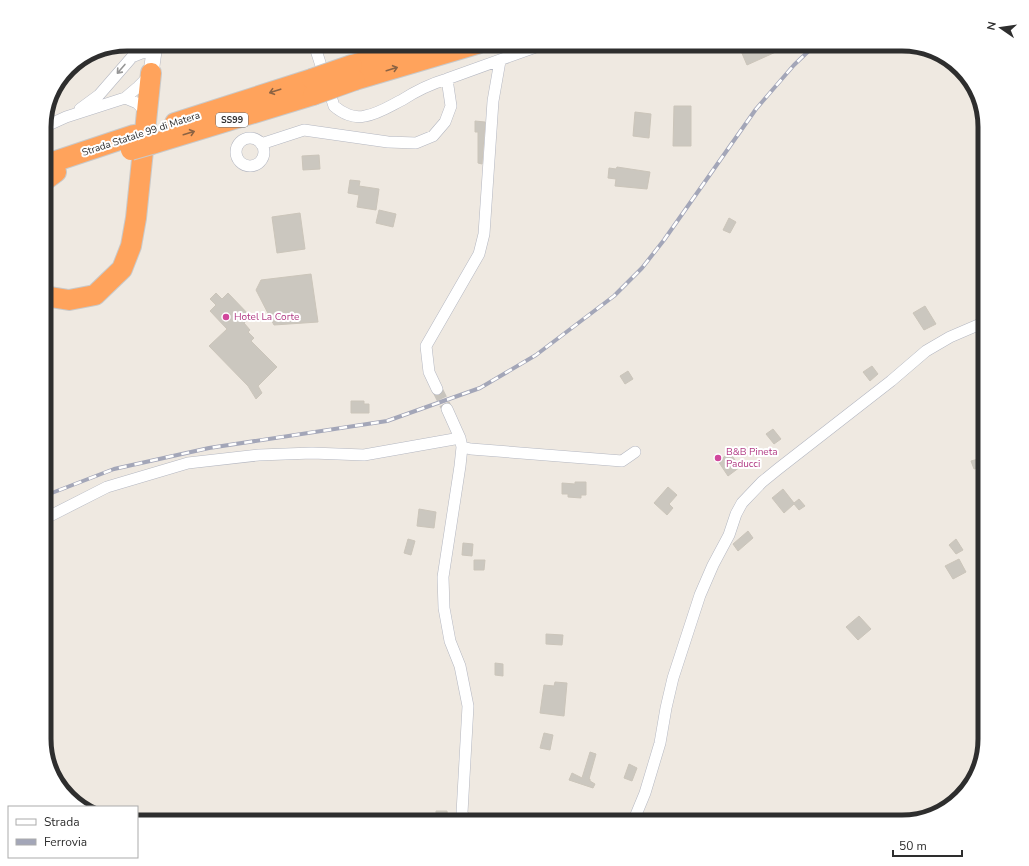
<svg xmlns="http://www.w3.org/2000/svg" width="1029" height="866" viewBox="0 0 1029 866" font-family="'Nunito Sans',sans-serif">
	<style>
		.building { fill: #cbc7bf; stroke: #cbc5ba }
		.lines { fill: none; stroke-linecap: round; stroke-linejoin: round }
		.street-tunnel { stroke: #c8c4bd; stroke-width: 11; stroke-dasharray: 11 5.5; stroke-linecap: butt }
		.street-casing { stroke: #b4b7c1; stroke-width: 12 }
		.secondary-casing { stroke: #b4b7c1; stroke-width: 16 }
		.highway-casing { stroke: #c9c9c9; stroke-width: 22 }
		.street { stroke: #fff; stroke-width: 11 }
		.secondary { stroke: #fff; stroke-width: 15 }
		.highway { stroke: #ffa35c; stroke-width: 20 }
		.rail-casing { stroke: #a3a6b8; stroke-width: 4 }
		.rail { stroke: #fff; stroke-width: 2.5; stroke-dasharray: 8; stroke-linecap: butt }
		.highway-bridge-casing { stroke: #c9c9c9; stroke-width: 22; stroke-linecap: butt }
		.highway-bridge { stroke: #ffa35c; stroke-width: 20 }
		.oneway { stroke: #969696 }
		.oneway2 { stroke: #8c6343 }
		.hotel-dot { fill: #d1479c; stroke: #fff; stroke-width: 1.5 }
		.labels { text-anchor: middle; dominant-baseline: central; stroke-width: 4; stroke-linejoin: round; paint-order: stroke }
		.shield { fill: #fff; stroke: #6d6d6d; stroke-width: 1 }
		.shield-label { font-size: 9px; font-weight: bold; fill: #2e2e2e }
		.street-label { font-size: 10px; fill: #2e2e2e; stroke: #fff }
		.hotel-label { font-size: 10px; fill: #b23c85; stroke: #fff; text-anchor: start }
		.rim { fill: none; stroke: #2e2e2e; stroke-width: 5 }
	</style>
	<rect width="100%" height="100%" fill="#efe9e1"/>
	<path class="building" d="M738,44H776L778,51L747,65Z
		M674,106H691V146H673Z
		M635,112L651,114L649,138L633,136Z
		M475,121L485,122L482,164L478,163V132H475Z
		M319,155L320,169L303,170L302,156Z
		M617,167L650,172L647,189L615,186L616,179L608,178L609,168L616,169Z
		M350,180L360,181L359,186L379,189L376,210L357,207L359,195L348,193Z
		M379,210L396,214L393,227L376,223Z
		M300,213L305,249L277,253L272,217Z
		M729,218L736,222L730,233L723,230Z
		M311,274L318,322L274,325L256,290L261,280Z
		M216,293L222,299L228,293L251,317L244,323L250,330L248,332L254,338L251,341L277,367L258,386L262,393L256,399L248,386L209,346L227,329L210,311L216,305L210,299Z
		M925,306L936,324L924,330L913,313Z
		M872,366L878,374L870,381L863,372Z
		M628,371L633,379L625,384L620,376Z
		M351,401H364V404H369V413H351Z
		M773,429L781,439L774,444L766,434Z
		M730,453L740,467L728,476L718,461Z
		M982,458L985,466L974,469L971,461Z
		M575,482H586V495H581V498L568,497V494H562V483L575,484Z
		M668,487L677,495L669,504L673,508L667,515L654,503Z
		M783,489L794,503L799,499L805,506L799,510L794,504L784,513L772,498Z
		M419,509L436,512L434,528L417,526Z
		M748,531L753,538L738,551L733,544Z
		M408,539L415,541L411,555L404,553Z
		M956,539L963,550L956,554L949,545Z
		M463,543L473,544L472,556L462,555Z
		M959,559L966,572L953,579L945,566Z
		M474,560H485L484,570H474Z
		M859,616L871,629L858,640L846,627Z
		M546,634L563,635L562,645L546,644Z
		M495,663L503,664V676L495,675Z
		M555,682L567,683L564,716L540,713L544,685L554,686Z
		M544,733L553,735L550,750L540,748Z
		M590,752L596,754L589,779H590V781L595,784L593,788L569,780L572,773L582,778Z
		M629,764L637,768L632,781L624,778Z
		M436,811H447L448,822H436Z"/>
	<g class="lines">
		<path class="street-tunnel" d="M437,389L447,409"/>
		<defs>
			<path id="street" d="M447,79L544,44
				M125,98L137,103L147,113
				M80,109L99,95L132,57L142,53L154,51
				M44,127L66,117L125,98L138,87L150,75
				M236 152a14 14 0 1 1 28 0a14 14 0 1 1-28 0Z
				M261,144L304,130L388,142L416,143L433,136L445,122L451,106L447,79C430,84 416,91 402,100C390,106 378,114 365,116C354,119 342,113 334,106L314,44
				M437,389L429,372L426,346L479,254L484,234L493,101L500,61
				M447,409L460,438L462,447L460,466L443,577L444,608L450,641L460,666L468,706L462,813L466,822
				M462,447L471,449L622,461L635,452
				M44,519L107,487L188,463L259,455L312,453L364,455L460,438
				M633,822L645,793L660,743L666,708L673,678L700,595L713,565L729,535L736,514L742,503L762,482L778,469L891,381L926,351L950,337L985,322"/>
			<path id="secondary" d="M151,73L155,44"/>
			<path id="highway" d="M352,65L426,44
				M355,80L477,44
				M175,123L312,79
				M152,144L313,95
				M44,165L134,135
				M44,181L56,172
				M44,296L69,300L95,295L122,269L131,246L136,218L151,73"/>
		</defs>
		<use href="#street" class="street-casing"/>
		<use href="#secondary" class="secondary-casing"/>
		<use href="#highway" class="highway-casing"/>
		<use href="#street" class="street"/>
		<use href="#secondary" class="secondary"/>
		<use href="#highway" class="highway"/>
		<defs>
			<path id="rail" d="M44,496L114,469L209,448L387,421L480,388L536,355L614,296L642,268L664,240L756,109L794,65L816,44"/>
		</defs>
		<use href="#rail" class="rail-casing"/>
		<use href="#rail" class="rail"/>
		<defs>
			<path id="highway-bridge" d="M312,79L352,65
				M313,95L355,80
				M131,150L152,144"/>
		</defs>
		<use href="#highway-bridge" class="highway-bridge-casing"/>
		<use href="#highway-bridge" class="highway-bridge"/>
	</g>
	<defs><path id="oneway-shaft" d="M-6 0H5M1.5-3L5.5 0L1.5 3" fill="none" stroke-width="1.6" stroke-linecap="round" stroke-linejoin="round"/></defs>
	<use class="oneway" href="#oneway-shaft" transform="translate(121 69) rotate(131)"/>
	<g class="oneway2">
		<use href="#oneway-shaft" transform="translate(392 69) rotate(-17)"/>
		<use href="#oneway-shaft" transform="translate(275 91) rotate(162)"/>
		<use href="#oneway-shaft" transform="translate(189 133) rotate(-17)"/>
	</g>
	<g class="hotel-dot">
		<circle cx="226" cy="317" r="4"/>
		<circle cx="718" cy="458" r="4"/>
	</g>
	<g class="labels">
		<rect class="shield" x="216" y="113" width="32" height="14" rx="3"/>
		<g class="shield-label">
			<text x="232" y="120">SS99</text>
		</g>
		<g class="street-label">
			<text transform="translate(141 134) rotate(-18)">Strada Statale 99 di Matera</text>
		</g>
		<g class="hotel-label">
			<text x="234" y="317">Hotel La Corte</text>
			<text x="726" y="452">B&amp;B Pineta<tspan x="726" dy="12">Paducci</tspan></text>
		</g>
	</g>
	<path d="M0 0H1029V866H0ZM127 51H902A76 76 0 0 1 978 127V739A76 76 0 0 1 902 815H127A76 76 0 0 1 51 739V127A76 76 0 0 1 127 51Z" fill="#fff" fill-rule="evenodd"/>
	<path class="rim" d="M127 51H902A76 76 0 0 1 978 127V739A76 76 0 0 1 902 815H127A76 76 0 0 1 51 739V127A76 76 0 0 1 127 51Z"/>
	<rect x="8" y="806" width="130" height="52" fill="#ffffff" stroke="#ababab"/>
	<rect x="16" y="819" width="20" height="6" fill="#ffffff" stroke="#ababab"/>
	<text x="44" y="826" font-size="12" fill="#2e2e2e">Strada</text>
	<rect x="16" y="839" width="20" height="6" fill="#a3a6b8" stroke="#ababab"/>
	<text x="44" y="846" font-size="12" fill="#2e2e2e">Ferrovia</text>
	<g transform="translate(1001 28) rotate(283)" stroke="#ffffff" stroke-width="3" paint-order="stroke">
	<path d="M0-3L7 15L0 10L-7 15Z" fill="#2e2e2e"/>
	<text y="-6" font-size="11" font-weight="bold" text-anchor="middle" fill="#2e2e2e">N</text>
	</g>
	<path d="M893 850v6h69v-6" fill="none" stroke="#2e2e2e" stroke-width="2"/>
	<text x="899" y="850" font-size="12" fill="#2e2e2e" stroke="#ffffff" stroke-width="3" paint-order="stroke">50 m</text>
</svg>
